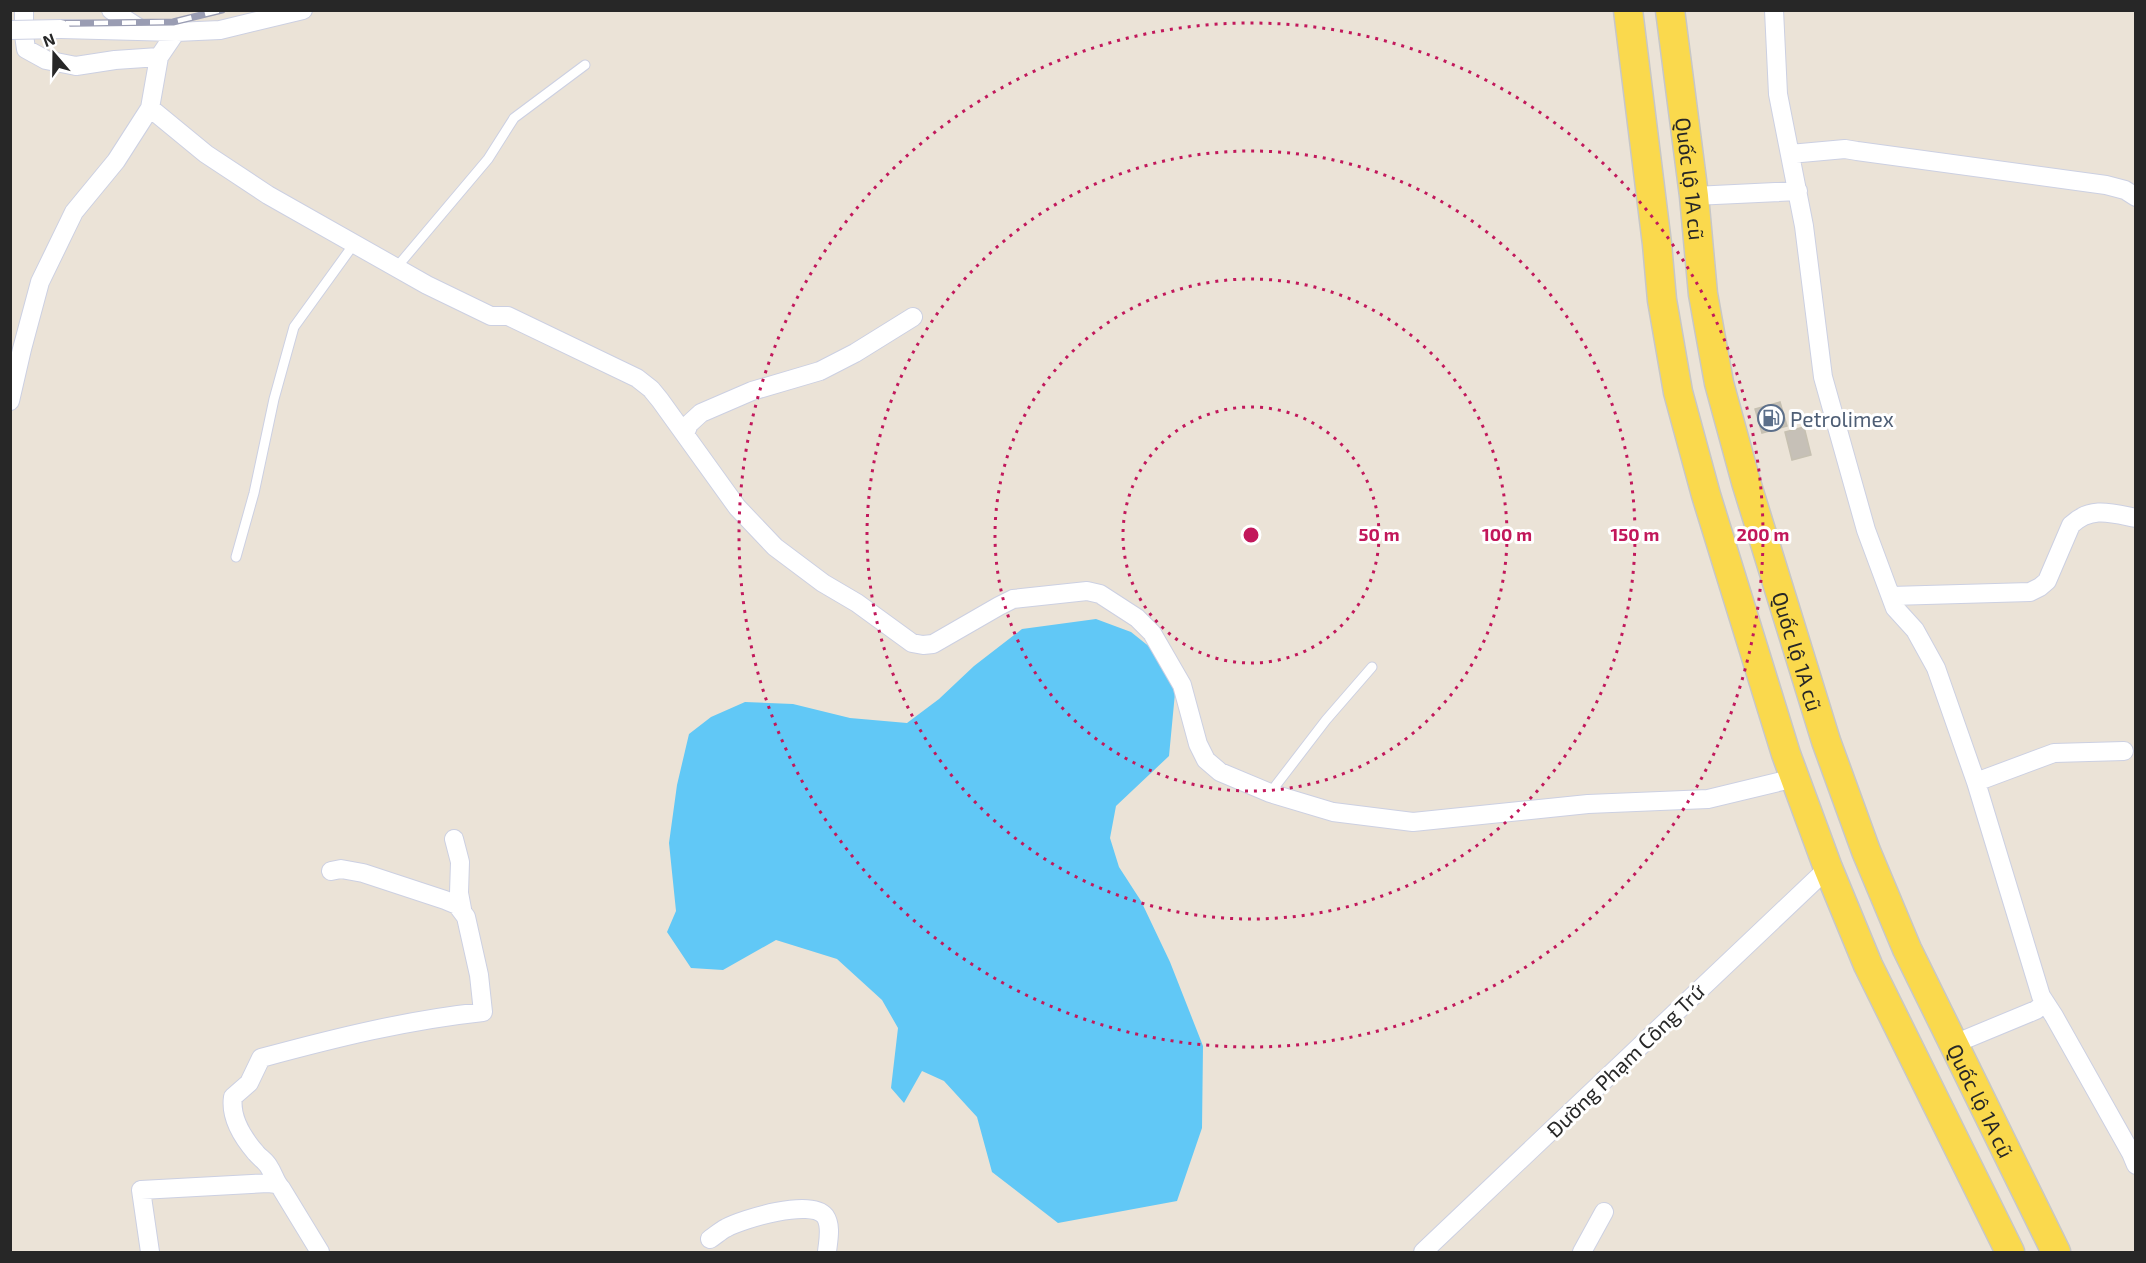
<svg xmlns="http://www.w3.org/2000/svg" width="2146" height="1263" viewBox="0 0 2146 1263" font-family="'Exo 2',sans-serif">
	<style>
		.water { fill: #61c8f6 }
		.building { fill: #c6c0b7; stroke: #c6c0b1; stroke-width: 1.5 }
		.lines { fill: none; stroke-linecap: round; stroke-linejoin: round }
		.lane-casing { stroke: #ccd0e2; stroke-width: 11 }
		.street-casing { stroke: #ccd0e2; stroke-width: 20 }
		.primary-casing { stroke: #c7c7c7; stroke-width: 31 }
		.lane { stroke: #fff; stroke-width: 9 }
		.street { stroke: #fff; stroke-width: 18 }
		.primary { stroke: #fad94d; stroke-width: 28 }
		.rail-casing { stroke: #9a9db3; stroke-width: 7 }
		.rail { stroke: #fff; stroke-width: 4.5; stroke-dasharray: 14; stroke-linecap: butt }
		.street-bridge-casing { stroke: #ccd0e2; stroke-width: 20; stroke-linecap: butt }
		.street-bridge { stroke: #fff; stroke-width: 18 }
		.ring { fill: none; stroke: #c2185b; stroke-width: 3; stroke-dasharray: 3 6 }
		.labels { text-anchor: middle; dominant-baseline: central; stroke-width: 6; stroke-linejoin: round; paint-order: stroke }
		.street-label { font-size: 21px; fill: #272727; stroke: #fff }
		.service-label { font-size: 21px; fill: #4e5e75; stroke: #fff; text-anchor: start }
		.centre { fill: #c2185b; stroke: #fff; stroke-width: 3 }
		.ring-label { font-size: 18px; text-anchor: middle; font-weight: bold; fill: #c2185b; stroke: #fff; stroke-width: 6; stroke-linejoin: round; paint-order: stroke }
	</style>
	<rect width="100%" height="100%" fill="#ebe3d7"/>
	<path class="water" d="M1096,619L1131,632L1166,660L1175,693L1169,756L1116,806L1110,838L1119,867L1141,901L1170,962L1203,1046L1202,1128L1177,1201L1058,1223L992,1172L977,1117L944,1081L922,1071L904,1103L891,1088L898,1028L882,1000L837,959L776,940L723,970L691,968L667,932L676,911L669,843L677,785L689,734L711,717L745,702L793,704L850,718L907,723L939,699L974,666L1022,629Z"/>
	<path class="building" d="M1780,402L1787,426L1762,433L1755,409Z
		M1804,427L1811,455L1792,460L1785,432Z"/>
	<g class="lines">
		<defs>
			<path id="lane" d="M396,268L488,159L514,118L585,65
				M236,557L254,493L274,399L294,327L354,244
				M1270,793L1326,720L1372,667"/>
			<path id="street" d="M24,10V35L26,49L46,60L76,66L115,60L159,57
				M111,10L142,30
				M1774,10L1778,94L1804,226L1823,377L1866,530L1895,608L1915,630L1936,668L1976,782L2041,996L2054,1016L2131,1153L2136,1165
				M61,29L176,32L220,30L303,10
				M150,108L206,154L268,195L427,285L491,316H508L637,378L651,389L660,400L737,507L775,547L823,583L857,603L912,643L923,645L933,644L999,606L1013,599L1087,591L1100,594L1137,618L1152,633L1182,685L1198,744L1206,760L1220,772L1270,793L1333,812L1413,822L1588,804L1708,799L1795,778
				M1790,154L1845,149L1857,151L2106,185L2125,190L2136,197
				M1694,196L1798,191
				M10,401L22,349L40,282L74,212L116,161L150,108L159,57L176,32
				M685,434L689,424L701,413L752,391L820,371L855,353L913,317
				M1891,596L2030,592L2040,587L2047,581L2071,525C2091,506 2111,513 2136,518
				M1976,782L2054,753L2124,751
				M454,839L460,862L459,893L462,909
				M1954,1044L2036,1010L2045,1003
				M710,1239C715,1236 720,1231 726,1228C743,1219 811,1198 825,1216C832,1226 828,1241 827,1252
				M150,1252L141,1190L268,1183L277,1184
				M320,1252L281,1188C275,1182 274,1174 269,1167C266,1161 260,1158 256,1153C243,1138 230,1117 233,1097L249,1083L261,1058C335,1038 407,1020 483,1012L479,975L466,917L457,905L445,900L363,873L341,869L331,871
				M1423,1252L1828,868
				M1582,1252L1604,1212"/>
			<g id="primary">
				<path d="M1628,10L1657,244L1662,300L1678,392L1706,495L1786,754L1828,868L1868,965L2010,1252"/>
				<path id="s1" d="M1670,10L1694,196L1703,294L1719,383L1746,482L1826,741L1866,851L1907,949L2056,1252"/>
			</g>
		</defs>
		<use href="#lane" class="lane-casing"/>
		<use href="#street" class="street-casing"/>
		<use href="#primary" class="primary-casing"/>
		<use href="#lane" class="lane"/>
		<use href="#street" class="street"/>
		<use href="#primary" class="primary"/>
		<defs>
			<path id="rail" d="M10,24L173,22L222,10"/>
		</defs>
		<use href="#rail" class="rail-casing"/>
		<use href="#rail" class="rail"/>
		<defs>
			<path id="street-bridge" d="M10,30L61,29"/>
		</defs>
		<use href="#street-bridge" class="street-bridge-casing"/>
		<use href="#street-bridge" class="street-bridge"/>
	</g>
	<g class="ring">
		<circle cx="1251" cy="535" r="128"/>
		<circle cx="1251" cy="535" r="256"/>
		<circle cx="1251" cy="535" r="384"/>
		<circle cx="1251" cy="535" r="512"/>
	</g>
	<defs>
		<symbol id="fuel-ring" viewBox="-11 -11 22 22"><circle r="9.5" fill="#fff" stroke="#5c6f8a" stroke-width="1.5"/><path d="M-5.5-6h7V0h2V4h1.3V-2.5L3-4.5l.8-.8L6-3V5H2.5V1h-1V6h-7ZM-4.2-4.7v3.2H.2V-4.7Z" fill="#5c6f8a"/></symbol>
	</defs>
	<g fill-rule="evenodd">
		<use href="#fuel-ring" x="1756" y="403" width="30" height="30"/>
	</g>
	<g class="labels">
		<g class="street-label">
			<text stroke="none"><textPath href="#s1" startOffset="170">Quốc lộ 1A cũ</textPath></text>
			<text stroke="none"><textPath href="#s1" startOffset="656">Quốc lộ 1A cũ</textPath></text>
			<text transform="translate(1625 1060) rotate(-44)">Đường Phạm Công Trứ</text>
			<text stroke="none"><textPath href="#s1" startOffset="1142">Quốc lộ 1A cũ</textPath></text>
		</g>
		<g class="service-label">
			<text x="1790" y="418">Petrolimex</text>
		</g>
	</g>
	<circle cx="1251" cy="535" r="9" class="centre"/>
	<g class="ring-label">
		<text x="1379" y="541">50 m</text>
		<text x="1507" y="541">100 m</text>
		<text x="1635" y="541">150 m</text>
		<text x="1763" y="541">200 m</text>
	</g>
	<rect width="2146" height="1263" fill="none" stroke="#272727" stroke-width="24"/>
	<g transform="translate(54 54) rotate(340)" stroke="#ffffff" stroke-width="4.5" paint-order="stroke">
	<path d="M0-4.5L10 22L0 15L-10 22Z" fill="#272727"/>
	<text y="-9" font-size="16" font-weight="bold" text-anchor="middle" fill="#272727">N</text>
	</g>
</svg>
